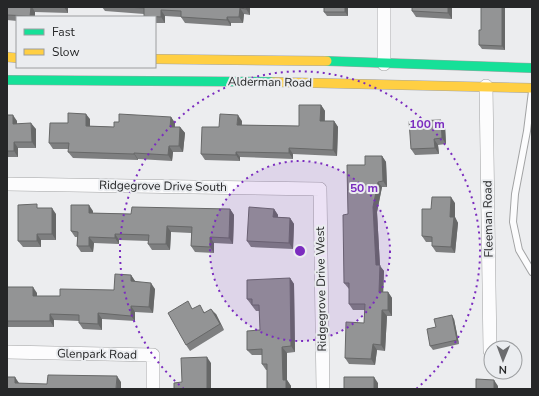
<svg xmlns="http://www.w3.org/2000/svg" width="539" height="396" viewBox="0 0 539 396" font-family="'Nunito Sans',sans-serif">
	<style>
		.lines { fill: none; stroke-linecap: round; stroke-linejoin: round }
		.lane-casing { stroke: #a2a3a4; stroke-width: 8 }
		.street-casing { stroke: #a2a3a4; stroke-width: 14 }
		.fast-casing { stroke: #a2a3a4; stroke-width: 10 }
		.slow-casing { stroke: #a2a3a4; stroke-width: 10 }
		.lane { stroke: #fcfcfd; stroke-width: 6 }
		.street { stroke: #fcfcfd; stroke-width: 13 }
		.fast { stroke: #16e098; stroke-width: 9 }
		.slow { stroke: #ffcf43; stroke-width: 9 }
		.wall { fill: #7e7f80 }
		.shaded-wall { fill: #676868 }
		.building { fill: #939495; stroke: #676868 }
		.ring { fill: none; stroke: #7b2cbf; stroke-width: 2; stroke-dasharray: 2 4 }
		.labels { text-anchor: middle; dominant-baseline: central; stroke-width: 4; stroke-linejoin: round; paint-order: stroke }
		.street-label { font-size: 12px; fill: #262728; stroke: #ebedf0 }
		.centre { fill: #7b2cbf; stroke: #ebedf0; stroke-width: 2 }
		.ring-label { font-size: 12px; text-anchor: middle; font-weight: bold; fill: #7b2cbf; stroke: #ebedf0; stroke-width: 4; stroke-linejoin: round; paint-order: stroke }
	</style>
	<rect width="100%" height="100%" fill="#ecedef"/>
	<g class="lines">
		<defs>
			<path id="lane" d="M532,91L527,131L515,194L513,222L519,250L532,272"/>
			<path id="street" d="M384,64V7
				M486,86L490,351
				M7,184L320,189L323,389
				M7,352L153,355V389"/>
			<path id="fast" d="M327,61L532,68
				M7,80L273,82"/>
			<path id="slow" d="M7,57L17,58
				M155,59L327,61
				M273,82L532,88"/>
		</defs>
		<use href="#lane" class="lane-casing"/>
		<use href="#street" class="street-casing"/>
		<use href="#fast" class="fast-casing"/>
		<use href="#slow" class="slow-casing"/>
		<use href="#lane" class="lane"/>
		<use href="#street" class="street"/>
		<use href="#fast" class="fast"/>
		<use href="#slow" class="slow"/>
	</g>
	<path class="wall" d="M7,7H68V13L35,12V17H17V21L7,20Z
		M102,7H250V15L244,14L243,23H231V26L185,23L181,17L165,16V23H155V17H144V14L105,11Z
		M324,7H348V16H327L324,12Z
		M412,7H452V19L416,17L412,11Z
		M481,7H505V50L482,49L479,45L481,30Z
		M321,105L325,111V121H334L338,127L337,156L293,154V159L240,157V161L205,160L201,154L219,127L242,121V125L299,126Z
		M7,115L17,121V124L36,129V148H18V157H7Z
		M171,117L175,123V127H180L185,133L183,152H173L172,161L138,159V160L73,158L68,152L69,149H53L49,143L68,123L90,119V126L114,127L119,122Z
		M445,126L446,144L438,145L439,154L415,155L411,149Z
		M382,156L386,162L387,187H382L377,212L380,266L384,271L383,292H388L392,298V316H387L385,351L377,350L375,365L349,364L345,358L364,323L365,310H353L349,304V289L344,283L348,214Z
		M455,203V217L458,223L455,253L436,252L432,246V242H426L422,236L431,209Z
		M40,208L56,214V240H41V247H23L18,241Z
		M230,209L234,215L233,244L214,243V253L195,252L191,246V233L171,232L170,250H152L148,244V241L119,240V244L94,243L93,252H81L77,246V237H75L71,231L93,211V213L131,214Z
		M274,209L278,215V217L290,218L294,224L293,249L251,247L247,241Z
		M131,275L135,281L155,289L153,313L135,312V321L102,319V330L83,329L79,323V321L54,320V327H7V287L37,293V296H60L114,290Z
		M290,278L294,284L295,352L287,353V380L291,386V389H267V370H266L262,364V355H252L247,350L260,330V311H256L247,299Z
		M193,309L205,312L216,314L224,330L190,351L186,345Z
		M454,319L459,344L433,350L430,346L436,327Z"/>
	<path class="shaded-wall" d="M31,7H32L35,12V17H31L30,16Z
		M64,7H68V13Z
		M246,7H250V15L246,9Z
		M345,7H348V16L345,12Z
		M448,7H452V19L448,13Z
		M502,7H505V50L502,46Z
		M240,8L244,14L243,23L239,17Z
		M161,10L165,16V23L161,17Z
		M227,17L231,23V26L227,20Z
		M321,105L325,111L324,127L320,121Z
		M86,114L90,119V131L86,126Z
		M13,115L17,121V130L13,124Z
		M238,115L242,121L241,130L237,125Z
		M171,117L175,123L174,132L170,127Z
		M441,120L445,126L446,144L442,138Z
		M334,121L338,127L337,156L333,150Z
		M31,123L36,129V148L32,142Z
		M180,127L185,133L183,152L179,146Z
		M434,139L438,145L439,154L435,148Z
		M14,142L18,148V157L14,151Z
		M169,146L173,152L172,161L168,155Z
		M289,148L293,154V159L289,153Z
		M236,152L240,157V161L236,155Z
		M134,153L138,159V160L134,154Z
		M382,156L386,162L387,187L383,181Z
		M378,182L382,187L377,212L380,266L384,271L383,298L379,292L376,265L373,207Z
		M451,197L455,203V217L458,223L455,253L451,247L450,217Z
		M89,205L93,211V219L89,213Z
		M52,208L56,214V240L52,234Z
		M230,209L234,215L233,244L229,238Z
		M274,209L278,215L277,223L273,217Z
		M290,218L294,224L293,249L289,243Z
		M167,226L171,232L170,250L166,244Z
		M37,234L41,240V247L37,241Z
		M115,234L119,240V244L115,238Z
		M89,237L94,243L93,252L89,246Z
		M210,237L214,243V253L210,247Z
		M131,275L135,281V287L131,281Z
		M290,278L294,284L295,352L291,346Z
		M151,283L155,289L153,313L149,307Z
		M33,287L37,293V302L33,296Z
		M388,292L392,298V316L388,310Z
		M131,306L135,312V321L131,316Z
		M211,309L216,314L224,330L220,324Z
		M382,310L387,316L385,351L381,345Z
		M98,313L102,319V330L98,324Z
		M50,314L54,320V327L50,321Z
		M452,315L454,319L459,344L457,340Z
		M373,344L377,350L375,365L371,359Z
		M282,347L287,353V380L291,386V389H286L283,380Z
		M207,357L211,363V389H207Z
		M117,376L121,382V389H116Z
		M15,377L19,383H15Z
		M374,377L378,383V389H374Z
		M494,380L498,386V389H494Z"/>
	<path class="building" d="M7,7H31L30,16L7,15Z
		M125,7H246V9L240,8L239,17H227V20L181,17V11L161,10V17L144,16V8Z
		M324,7H345V12H324Z
		M412,7H448V13L412,11Z
		M481,7H502V46L479,45V30H481Z
		M299,105H321L320,121H334L333,150L289,148V153L236,152V155L201,154L202,127H219L220,114L238,115L237,125L299,126Z
		M68,113L86,114V126L114,127V122H119V114L171,117L170,127H180L179,146H169L168,155L134,153V154L68,152L69,143H49L50,123H68Z
		M7,115H13V124L31,123L32,142H14V151H7Z
		M441,120L442,138L434,139L435,148L411,149L409,121Z
		M365,156H382L383,181L378,182L373,207L376,265H380L379,292H388V310H382L381,345L373,344L371,359L345,358L346,322L364,323L365,304H349V283H344L343,215L348,214L347,165H365Z
		M432,197H451L450,217H454L451,247L432,246V237L422,236V209H431Z
		M37,204V208H52V234H37V241H18V205Z
		M71,205H89V213L131,214L132,207L230,209L229,238L210,237V247L191,246L192,227L167,226L166,244H148L149,235L115,234V238L89,237V246H77L78,232L71,231Z
		M249,207L274,209L273,217L290,218L289,243L247,241Z
		M115,274L131,275V281L151,283L149,307L131,306V316L98,313V324L79,323V315L50,314V321H7V287H33V296H60V289L114,290Z
		M290,278L291,346L282,347L283,380H286V389H267V364H262V349L247,350V331L260,330L259,305H252V299H247V280Z
		M188,301L192,309L200,305L204,313L211,309L220,324L186,345L168,313Z
		M452,315L457,340L430,346L427,329L436,327L434,319Z
		M207,357V389H174V383L182,382L181,358Z
		M48,375L117,376L116,389H7V377H15V383L47,384Z
		M344,377H374V389H344Z
		M476,379L494,380V389H497H476Z"/>
	<circle cx="300" cy="251" r="90" fill="#7b2cbf" fill-opacity=".12"/>
	<g class="ring">
		<circle cx="300" cy="251" r="90"/>
		<path d="M184 389A180 180 0 1 1 416 389"/>
	</g>
	<g class="labels">
		<g class="street-label">
			<text transform="translate(270 82) rotate(1)">Alderman Road</text>
			<text transform="translate(163 186) rotate(1)">Ridgegrove Drive South</text>
			<text transform="translate(488 219) rotate(-91)">Fleeman Road</text>
			<text transform="translate(321 289) rotate(-91)">Ridgegrove Drive West</text>
			<text transform="translate(97 354) rotate(1)">Glenpark Road</text>
		</g>
	</g>
	<circle cx="300" cy="251" r="6" class="centre"/>
	<g class="ring-label">
		<text x="427" y="128">100 m</text>
		<text x="364" y="192">50 m</text>
	</g>
	<rect width="539" height="396" fill="none" stroke="#262728" stroke-width="16"/>
	<rect x="16" y="16" width="140" height="52" fill="#ebedf0" stroke="#9c9ea0"/>
	<rect x="24" y="29" width="20" height="6" fill="#16e098" stroke="#9c9ea0"/>
	<text x="52" y="36" font-size="12" fill="#262728">Fast</text>
	<rect x="24" y="49" width="20" height="6" fill="#ffcf43" stroke="#9c9ea0"/>
	<text x="52" y="56" font-size="12" fill="#262728">Slow</text>
	<g transform="translate(503 360) rotate(181)"><circle r="19" fill="#ebedf0" stroke="#9c9ea0"/>
	<path d="M0-3L7 15L0 10L-7 15Z" fill="#6b6c6e"/>
	<text y="-6" font-size="11" font-weight="bold" text-anchor="middle" fill="#262728">N</text>
	</g>
</svg>
